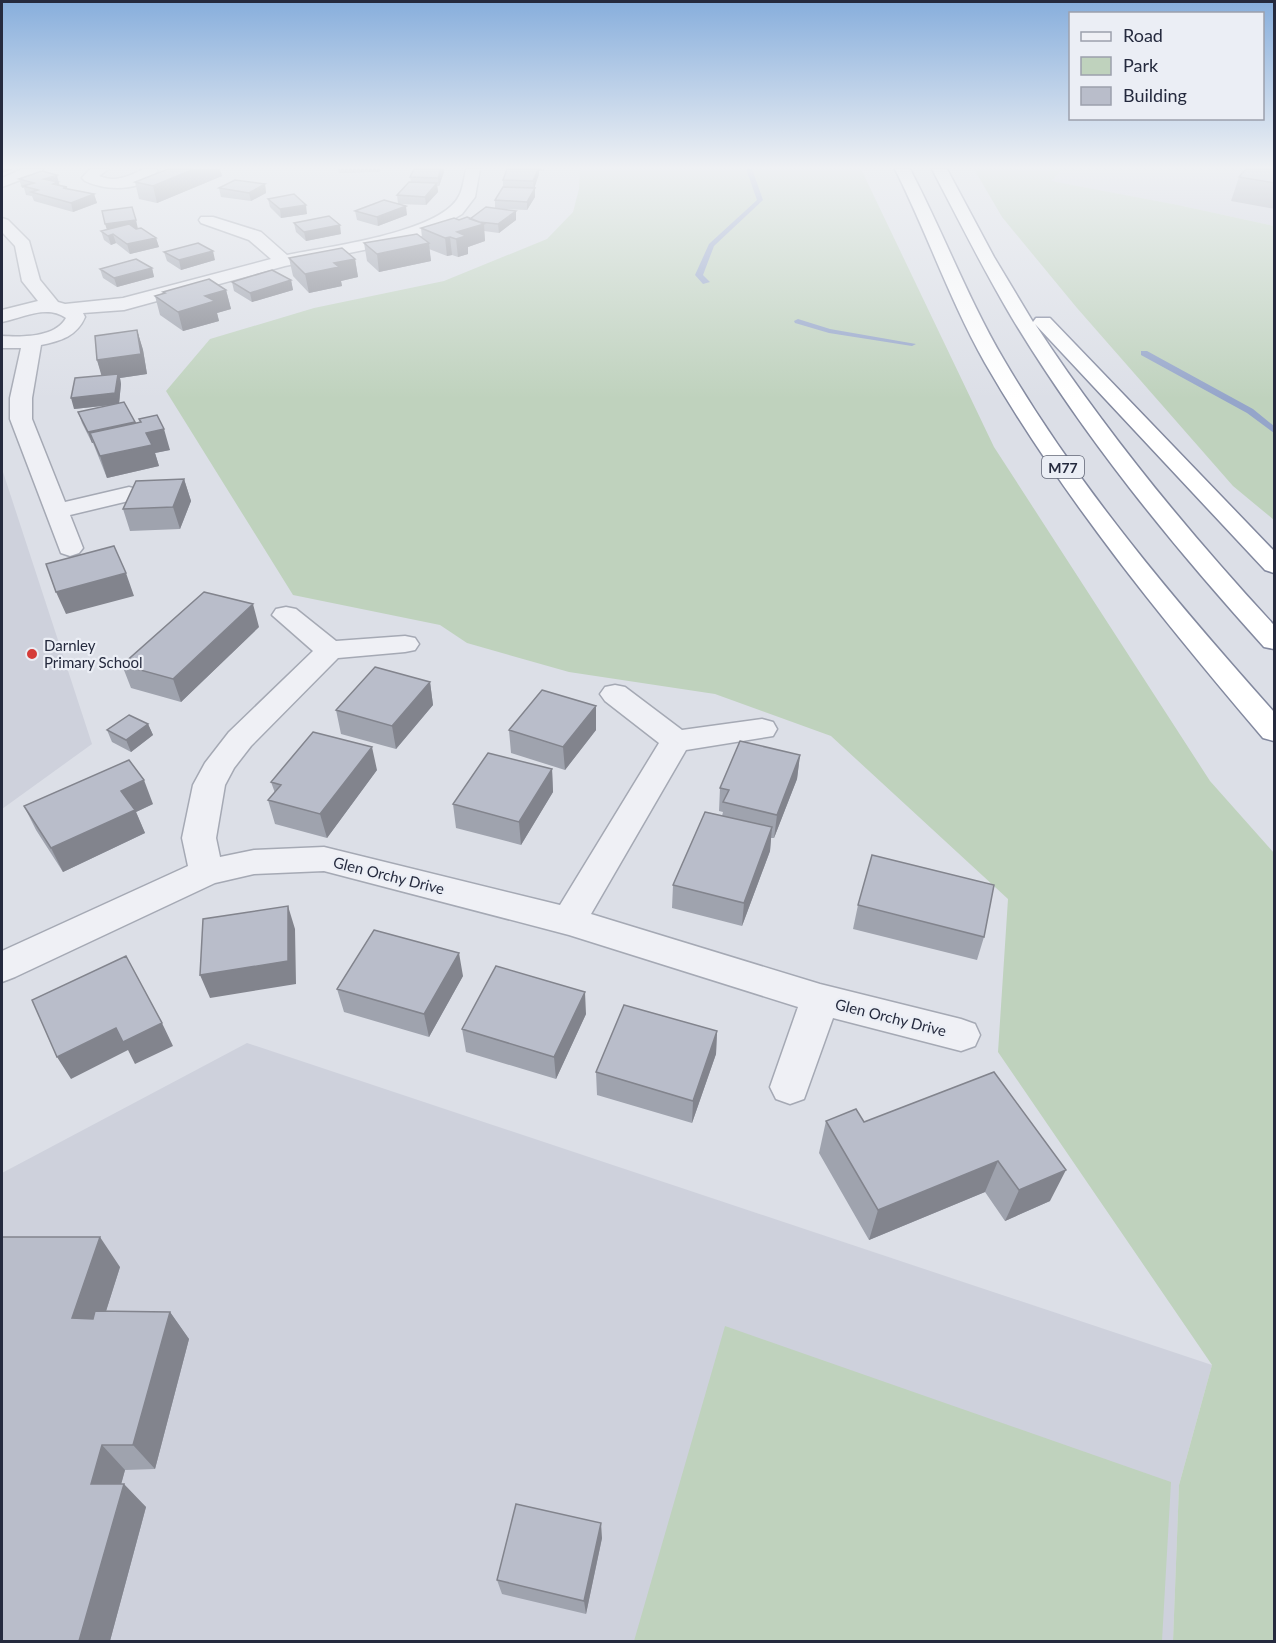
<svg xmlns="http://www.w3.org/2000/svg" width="1276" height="1643" viewBox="0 0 1276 1643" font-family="Lato,sans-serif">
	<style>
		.built { fill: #ced1dc }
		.green { fill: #bfd2bd }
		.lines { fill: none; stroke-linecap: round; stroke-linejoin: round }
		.stream { fill: #95a5ca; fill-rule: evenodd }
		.minor-casing { stroke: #a5a9b4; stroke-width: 3 }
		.highway-casing { stroke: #83899f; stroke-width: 3 }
		.minor { fill: #eff0f5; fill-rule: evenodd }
		.highway { fill: #fff; fill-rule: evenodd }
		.wall { fill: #9fa3ae }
		.shaded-wall { fill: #82848d }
		.building { fill: #b9bdca; stroke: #82848d; stroke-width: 1.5 }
		.poi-dot { fill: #d53c39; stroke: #ebeef5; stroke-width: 2 }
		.labels { text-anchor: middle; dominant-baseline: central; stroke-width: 4.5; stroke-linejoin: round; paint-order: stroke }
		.shield { fill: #ebeef5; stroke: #606575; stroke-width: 1.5 }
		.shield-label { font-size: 14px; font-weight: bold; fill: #252a3e }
		.poi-label { font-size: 15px; fill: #252a3e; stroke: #ebeef5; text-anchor: start }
		.street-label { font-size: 15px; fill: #252a3e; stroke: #ebeef5 }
	</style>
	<rect width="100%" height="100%" fill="#dcdfe7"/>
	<path class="built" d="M1063,169H1274V226L1178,205L1050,181Z
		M2,469L92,744L2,809Z
		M247,1043L1212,1365L1179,1485L1173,1641L2,1642V1173Z"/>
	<path class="green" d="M580,169H861L994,447L1210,781L1274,853V1641H1173L1179,1485L1212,1365L998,1052L1008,899L831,736L715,694L569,672L467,643L440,625L293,595L166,391L210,339L314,308L444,281L547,239L573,212L579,189Z
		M974,169H1063L1051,181L1178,205L1274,226V520L1233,486L1077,308L1002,217Z
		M725,1326L1171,1482L1162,1641H634Z"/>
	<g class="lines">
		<path class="stream" d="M746,169H752L763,200L714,246L703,275L710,282L703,284L695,275L709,244L757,200Z
			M798,319L830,329L916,344L912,346L829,333L795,323L794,321Z
			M1141,351H1147L1253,409L1274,426V433L1247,413L1141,355Z"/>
		<defs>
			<path id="minor" d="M22,169H43L41,172L2,187V178Z
				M90,169H109L99,176C116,183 128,176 142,170C145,168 152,169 157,169V172C141,192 106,191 85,181L82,178Z
				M466,169H480L475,197L462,214L430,233L408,241L285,266L124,310L83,313L85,317C77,336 61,341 41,345L32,398V419L65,502L129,487L137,489L141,494L137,499L70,515L83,548L79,553L70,556L61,553L10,419V398L21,348H2V336C21,337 55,338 66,318C47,304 22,318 2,322V310L38,301L22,281L15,246L2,232V218L8,220L29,241L40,280L58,302L65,304L123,298L271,259L249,240L201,223L199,220L201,217H213L261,232L287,255C325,247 441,233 459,196C463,189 464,178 466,169Z
				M286,607L296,609L336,641L405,636L415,638L419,644L415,650L405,652L338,658L251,746L234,768L225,785L216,838L220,857L254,850L324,847L560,905L659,743L605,701L600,694L605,687L615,685L625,687L682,730L762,719L773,722L777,729L773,736L686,750L591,914L820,984L961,1019L975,1024L980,1035L975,1046L961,1051L833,1018L804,1099L790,1104L776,1099L770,1087L798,1007L569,935L324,871L254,874L215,883L15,977L2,982V951L188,866L182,838L193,785L205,763L229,732L313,651L272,615L276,609Z"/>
			<path id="highway" d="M895,169H910C943,232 968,299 1004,360C1079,488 1176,602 1274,712V741L1263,738C1162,619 1063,498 985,363C950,301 927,233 895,169Z
				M932,169H947L994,257L1033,322L1036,318H1050L1274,551V573L1265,570L1035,324C1106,432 1187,531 1274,625V649L1264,647C1171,544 1084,437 1012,318C983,269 958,219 932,169Z"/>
		</defs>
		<use href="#minor" class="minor-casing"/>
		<use href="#highway" class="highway-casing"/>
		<use href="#minor" class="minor"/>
		<use href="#highway" class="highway"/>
	</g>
	<path class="wall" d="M168,169H220L222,176L157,203L139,199L135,182Z
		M338,169H381L380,172L339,173Z
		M507,169H544V171H539V174L534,188L535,197L527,210L501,209L516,211V220L499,233L484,231L485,241L468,247V254L458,257L452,255L447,256L429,249L431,261L379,272L367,261L364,243L422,238L421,228L459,220L470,219L495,208V200L503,187V180Z
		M1275,169V209L1231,201L1239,177Z
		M444,172L439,186H437L438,192L426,205L398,204L397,195L411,182L410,177Z
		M19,179L59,183V185L67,187V189L94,194L97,203L73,212L34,201L32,196L26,195L24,188H22Z
		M265,184L266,193L251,201L221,197L219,188Z
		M268,199L307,214L281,218L270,207Z
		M355,211L407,215L378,226L357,220Z
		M294,223L341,234L306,241L296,232Z
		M138,228L156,238L159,247L130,254L116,243L111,245L104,240L101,231L107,229Z
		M164,252L215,260L181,270L167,261Z
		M289,258L355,259L358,277L341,281L342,286L309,293L293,276Z
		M152,268L154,277L117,287L103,278L100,269Z
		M291,280L293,290L252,302L234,291L232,282Z
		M226,290L231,309L217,313L219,321L183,331L160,315L155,296L164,294L163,292Z
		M137,330L143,350L147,374L120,378L121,384L119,403L135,423L170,450L155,453L159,466L107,478L93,443H92L82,423L78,412L113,405L74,409L102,375L97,360Z
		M184,479L191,501L180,529L130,531L123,509Z
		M259,627L181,702L131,688L122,665Z
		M430,682L433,705L396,749L341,734L336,710Z
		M596,706V730L565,770L511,753L509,730Z
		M148,724L153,735L131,752L112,742L107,730Z
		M800,755L797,779L774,838H771L770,851L742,926L672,908L673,885L722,816L723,812L719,811L720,788Z
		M552,769L553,792L521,845L456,828L453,804Z
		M377,770L327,838L275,824L268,800L275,793L271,782Z
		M153,804L136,812L145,833L63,872L36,830L24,806Z
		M858,905L984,937L977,960L853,929Z
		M463,976L429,1037L344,1012L337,989Z
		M586,1014L556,1079L466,1052L462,1029Z
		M717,1031L716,1054L692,1123L597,1095L596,1072Z
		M994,1072L1050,1201L1005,1221L985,1192L869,1240L819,1153L826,1121L864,1122Z
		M2,1237L120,1267L106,1311L170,1312L189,1339L155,1469L125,1470L121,1484L146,1507L110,1641Z
		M602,1538L586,1614L502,1594L497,1580Z"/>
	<path class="shaded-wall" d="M2,169H14L2,173Z
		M194,169H220L222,176L157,203L153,186Z
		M441,169H444V172L439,186L438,178Z
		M538,169H539V174L534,189L535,188V197L527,210V202L534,189L533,181Z
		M57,175L61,191L44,179Z
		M437,183L438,192L426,205L425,197Z
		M265,184L266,193L251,201L249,193Z
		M94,194L97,203L73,212L71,203Z
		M306,205L307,214L281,218L280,209Z
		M406,206L407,215L378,226L377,217Z
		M516,211V220L499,233L498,224Z
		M136,220L138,229L108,233L105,224Z
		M484,224L485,241L468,247V254L458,257L456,239L457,232Z
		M340,225L341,234L306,241L304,232Z
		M113,234L116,243L111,245L108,236Z
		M450,237L452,255L447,256L445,238Z
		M156,238L159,247L130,254L127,244Z
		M429,243L431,261L379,272L377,254Z
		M213,251L215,260L181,270L179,260Z
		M355,259L358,277L341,281L342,286L309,293L305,274L334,263Z
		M152,268L154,277L117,287L114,278Z
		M291,280L293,290L252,302L250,293Z
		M226,290L231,309L217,313L219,321L183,331L178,312L205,296Z
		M137,330L143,350L147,374L120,378L121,384L119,404L74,409L71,398L103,381L97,360Z
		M135,422L138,432L90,433L93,443H92L88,432Z
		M164,429L170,450L155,453L159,466L107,478L100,456L146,433Z
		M184,479L191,501L180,529L173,507Z
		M126,573L134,596L66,614L56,592Z
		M253,604L259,627L181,702L173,679Z
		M430,682L433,705L396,749L392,726Z
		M596,706V730L565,770L563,747Z
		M148,724L153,735L131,752L126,740Z
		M372,747L377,770L327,838L320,814Z
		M800,755L797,779L774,838L777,815Z
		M552,769L553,792L521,845L519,822Z
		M144,780L153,804L136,812L145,833L63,872L51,848L121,791Z
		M772,827L770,851L742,926L744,903Z
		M288,906L295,929L296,984L210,998L200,975Z
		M459,953L463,976L429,1037L424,1014Z
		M585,992L586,1014L556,1079L554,1057Z
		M162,1023L173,1046L135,1064L128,1050L71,1079L57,1057L116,1028Z
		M717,1031L716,1054L692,1123L693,1101Z
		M998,1161L985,1192L869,1240L878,1210Z
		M1066,1170L1050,1201L1005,1221L1019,1190Z
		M100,1237L120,1267L95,1346L72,1318Z
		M170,1312L189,1339L155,1469L133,1445Z
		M102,1445L125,1470L115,1507L91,1484Z
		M124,1484L146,1507L110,1641H79Z
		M601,1523L602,1538L586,1614L584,1601Z"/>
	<path class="building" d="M168,169H194L153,186L135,182Z
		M414,169H441L438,178L410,177Z
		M507,169H538L533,181L503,180Z
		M1246,169H1275V183L1239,177Z
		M42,171L57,175L44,179L58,182L53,184L67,187L63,188L94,194L71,203L31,192L38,190L23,186L34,183L19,179Z
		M235,180L265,184L249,193L219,188Z
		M409,182L437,183L425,197L397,195Z
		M503,187L535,188L527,202L495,200Z
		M294,194L306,205L280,209L268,199Z
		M384,200L406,206L377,217L355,211Z
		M132,207L136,220L105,224L102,211Z
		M486,207L516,211L498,224L479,222L470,219Z
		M329,216L340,225L304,232L294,223Z
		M467,217L484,224L457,232L466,236L456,239L450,237L445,238L421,228L454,218L459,220Z
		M129,224L136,229L141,228L156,238L127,244L113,234L108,236L101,231Z
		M417,234L429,243L377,254L364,243Z
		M198,243L213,251L179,260L164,252Z
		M342,248L355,259L334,263L339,267L305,274L289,258Z
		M136,259L152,268L114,278L100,269Z
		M272,270L291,280L250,293L232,282Z
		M209,279L226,290L205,296L215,301L178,312L155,296L165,293L163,292Z
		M137,330L141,354L97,360L95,336Z
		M118,374L115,393L71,398L75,378Z
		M124,402L135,422L88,432L78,412Z
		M157,415L164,429L146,433L152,445L100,456L90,433L141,422L139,419Z
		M184,479L173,507L123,509L136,481Z
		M114,546L126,573L56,592L46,564Z
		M204,592L253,604L173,679L122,665Z
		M375,667L430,682L392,726L336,710Z
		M542,690L596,706L563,747L509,730Z
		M129,715L148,724L126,740L107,730Z
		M313,732L372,747L320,814L268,800L281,785L271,782Z
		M740,741L800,755L777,815L723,802L729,790L720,788Z
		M488,753L552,769L519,822L453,804Z
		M129,760L144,780L121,791L135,810L51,848L24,806Z
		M705,812L772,827L744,903L673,885Z
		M872,855L994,885L984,937L858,905Z
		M288,906V961L200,975L203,919Z
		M374,930L459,953L424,1014L337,989Z
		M126,956L162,1023L123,1042L116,1028L57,1057L32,1000Z
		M496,966L585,992L554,1057L462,1029Z
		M624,1005L717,1031L693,1101L596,1072Z
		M994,1072L1066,1170L1019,1190L998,1161L878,1210L826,1121L856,1109L864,1122Z
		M2,1237H100L72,1318L93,1319L95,1311L170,1312L133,1445H102L91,1484H124L79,1641H2Z
		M516,1504L601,1523L584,1601L497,1580Z"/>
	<linearGradient id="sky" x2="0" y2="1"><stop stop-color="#87aedc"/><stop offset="0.42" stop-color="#eff1f4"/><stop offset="1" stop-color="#eff1f4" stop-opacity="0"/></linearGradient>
	<rect width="1276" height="399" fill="url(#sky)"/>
	<circle class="poi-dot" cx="32" cy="654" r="6"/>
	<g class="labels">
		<rect class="shield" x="1042" y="456" width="42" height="22" rx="4.5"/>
		<g class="shield-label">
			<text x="1063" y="467">M77</text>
		</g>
		<g class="poi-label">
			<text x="44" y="645">Darnley<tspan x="44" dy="17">Primary School</tspan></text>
		</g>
		<g class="street-label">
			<text transform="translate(389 875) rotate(14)">Glen Orchy Drive</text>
			<text transform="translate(891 1017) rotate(14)">Glen Orchy Drive</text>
		</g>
	</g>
	<rect width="1276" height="1643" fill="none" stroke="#252a3e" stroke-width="6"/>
	<rect x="1069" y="12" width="195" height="108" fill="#ebeef5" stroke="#9ca0ac" stroke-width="1.5"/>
	<rect x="1081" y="32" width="30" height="9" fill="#eff0f5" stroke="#9ca0ac" stroke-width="1.5"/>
	<text x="1123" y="42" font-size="18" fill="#252a3e">Road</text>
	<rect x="1081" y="57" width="30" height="18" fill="#bfd2bd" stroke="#9ca0ac" stroke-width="1.5"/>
	<text x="1123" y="72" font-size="18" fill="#252a3e">Park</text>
	<rect x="1081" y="87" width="30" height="18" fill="#b9bdca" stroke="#9ca0ac" stroke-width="1.5"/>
	<text x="1123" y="102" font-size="18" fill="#252a3e">Building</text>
</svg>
